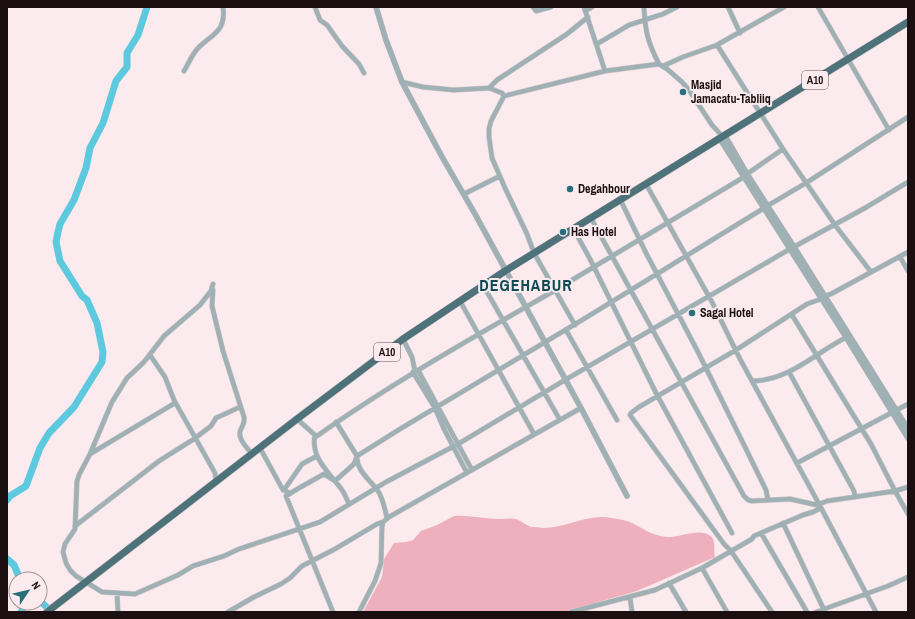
<svg xmlns="http://www.w3.org/2000/svg" width="915" height="619" viewBox="0 0 915 619" font-family="'Archivo Narrow',sans-serif">
	<style>
		.green { fill: #efb0be }
		.lines { fill: none; stroke-linecap: round; stroke-linejoin: round }
		.river { stroke: #5dc9de; stroke-width: 7 }
		.minor-casing { stroke: #d7c8cb; stroke-width: 5.5 }
		.tertiary-casing { stroke: #d7c8cb; stroke-width: 6 }
		.trunk-casing { stroke: #d7c8cb; stroke-width: 8 }
		.minor { stroke: #9fb1b4; stroke-width: 4.5 }
		.tertiary { stroke: #9fb1b4; stroke-width: 5.5 }
		.trunk { stroke: #4e727a; stroke-width: 7 }
		.poi-dot { fill: #286f7c; stroke: #fbebee; stroke-width: 1.5 }
		.labels { text-anchor: middle; dominant-baseline: central; stroke-width: 4; stroke-linejoin: round; paint-order: stroke }
		.shield { fill: #fbebee; stroke: #5f5154; stroke-width: 1 }
		.shield-label { font-size: 11px; font-weight: bold; fill: #1c0f12 }
		.poi-label { font-size: 12px; font-weight: bold; fill: #1c0f12; stroke: #fbebee; text-anchor: start }
		.district-label { font-size: 16px; font-weight: bold; letter-spacing: 1px; fill: #0f4a55; stroke: #fbebee }
	</style>
	<rect width="100%" height="100%" fill="#fbebee"/>
	<path class="green" d="M454,516C469,515 484,519 499,519C505,519 510,518 515,519C521,520 525,525 531,527C535,527 540,527 543,528C567,528 588,513 612,518C618,519 625,520 630,522C642,528 653,536 667,537C679,538 697,528 709,535C717,539 713,549 715,557L637,591L595,603L585,612H363L382,577L384,559L394,543L406,542L413,540L421,531L437,525Z"/>
	<g class="lines">
		<path class="river" d="M7,500L10,496L26,486L40,448L49,433L74,407L102,362L103,352L97,323L87,300L82,296L60,261L56,242L58,232L60,224L74,200L86,168L90,148L103,123L116,81L127,67V53L138,35L147,7
			M7,559L14,565L20,579
			M40,601L52,612
			M21,612L24,606L29,603"/>
		<defs>
			<path id="minor" d="M315,7L320,20L327,25L342,46L359,64L364,73
				M533,7L536,11L551,7
				M584,7L605,71
				M644,7C645,31 648,43 659,64
				M728,7L740,33
				M818,7L889,130
				M585,11L592,7
				M597,44L629,25L663,14L677,7
				M717,45L783,149L835,225L871,272
				M663,66L683,57L717,45L784,7
				M184,71C189,63 192,54 199,47C214,33 226,31 223,7
				M402,82L423,87L454,90L489,88L502,93L504,96
				M489,88L497,80L567,34L588,17
				M504,96L605,71L659,64L667,69L682,82L689,90L712,125L723,137
				M504,96L491,121L489,129V137L492,158L505,188L527,234L534,253L575,325
				M747,174L783,149
				M646,184L712,302L740,359L819,504L876,612
				M464,194L500,176
				M620,199L646,253L698,352L745,447L766,490L768,500
				M767,206L806,183L908,117
				M591,218L744,496L748,500L752,501L790,499L817,505L827,501L895,491L908,514
				M573,228L590,259L656,393L732,533
				M900,257L908,271
				M213,284L211,291L200,305L164,336L144,362L127,378L112,402L90,454L79,475L77,481L75,529L65,544L63,552L66,563L70,570L76,576L102,592L135,594L178,575L193,566L224,556L239,549L320,522L386,482L458,444L565,380L790,249L865,208L908,182
				M483,285L560,420
				M213,290L212,306L223,351L244,417C245,423 243,424 241,429C236,437 247,448 252,454
				M825,296L831,294L908,252
				M460,301L534,434
				M792,315L871,444L895,491L908,487
				M566,330L617,420
				M403,339L412,357L415,371
				M150,355L165,377L174,400L215,473L216,482
				M418,370L472,470
				M413,372L435,408L444,429L467,473
				M789,372L854,491L855,497
				M752,381C790,381 817,351 849,336
				M297,419L315,435
				M336,422L357,456C356,470 370,480 378,491C383,498 385,510 387,518
				M315,435L317,436C392,383 472,338 552,292C616,254 680,216 744,177
				M315,435C310,458 330,473 342,490C345,494 347,500 349,504
				M260,448L283,490L290,493
				M90,454L175,403
				M797,463L908,404
				M284,490L302,464L317,456
				M783,523L825,612
				M75,526L159,461L194,439L211,426L216,418L240,407
				M761,533L807,612
				M702,568L727,612
				M669,583L686,612
				M117,594L118,612
				M630,597L632,612
				M228,612L254,597L281,584L290,578L302,566L335,549L377,524L383,522
				M333,612L286,496L299,488L324,474L335,481L354,464L357,456L400,429L587,317L764,208
				M359,612L375,581L381,563L382,527L383,522L389,517L581,408
				M571,612L655,590L702,568L752,539L754,536L803,515L813,512L821,508
				M772,612L731,551L724,544L630,415L631,413L639,407L736,350L807,304L821,299
				M816,612L888,586L908,577"/>
			<path id="tertiary" d="M376,7L386,40L402,82L441,155L475,214L581,408L627,496
				M725,136L747,174L794,247L908,429
				M720,139L846,337L908,438"/>
			<path id="trunk" d="M47,612L297,419L403,339L505,271L908,22"/>
		</defs>
		<use href="#minor" class="minor-casing"/>
		<use href="#tertiary" class="tertiary-casing"/>
		<use href="#trunk" class="trunk-casing"/>
		<use href="#minor" class="minor"/>
		<use href="#tertiary" class="tertiary"/>
		<use href="#trunk" class="trunk"/>
	</g>
	<g class="poi-dot">
		<circle cx="683" cy="92" r="4"/>
		<circle cx="570" cy="189" r="4"/>
		<circle cx="563" cy="232" r="4"/>
		<circle cx="692" cy="313" r="4"/>
	</g>
	<g class="labels">
		<g class="shield">
			<rect x="802" y="71" width="26" height="18" rx="3"/>
			<rect x="374" y="343" width="26" height="18" rx="3"/>
		</g>
		<g class="shield-label">
			<text x="815" y="80">A10</text>
			<text x="387" y="352">A10</text>
		</g>
		<g class="poi-label">
			<text x="691" y="85">Masjid<tspan x="691" dy="14">Jamacatu-Tabliiq</tspan></text>
			<text x="578" y="189">Degahbour</text>
			<text x="571" y="232">Has Hotel</text>
			<text x="700" y="313">Sagal Hotel</text>
		</g>
		<g class="district-label">
			<text x="526" y="285">DEGEHABUR</text>
		</g>
	</g>
	<rect width="915" height="619" fill="none" stroke="#1c0f12" stroke-width="16"/>
	<g transform="translate(28 591) rotate(55)"><circle r="19" fill="#fbebee" stroke="#a29396"/>
	<path d="M0-3L7 15L0 10L-7 15Z" fill="#286f7c"/>
	<text y="-6" font-size="11" font-weight="bold" text-anchor="middle" fill="#1c0f12">N</text>
	</g>
</svg>
